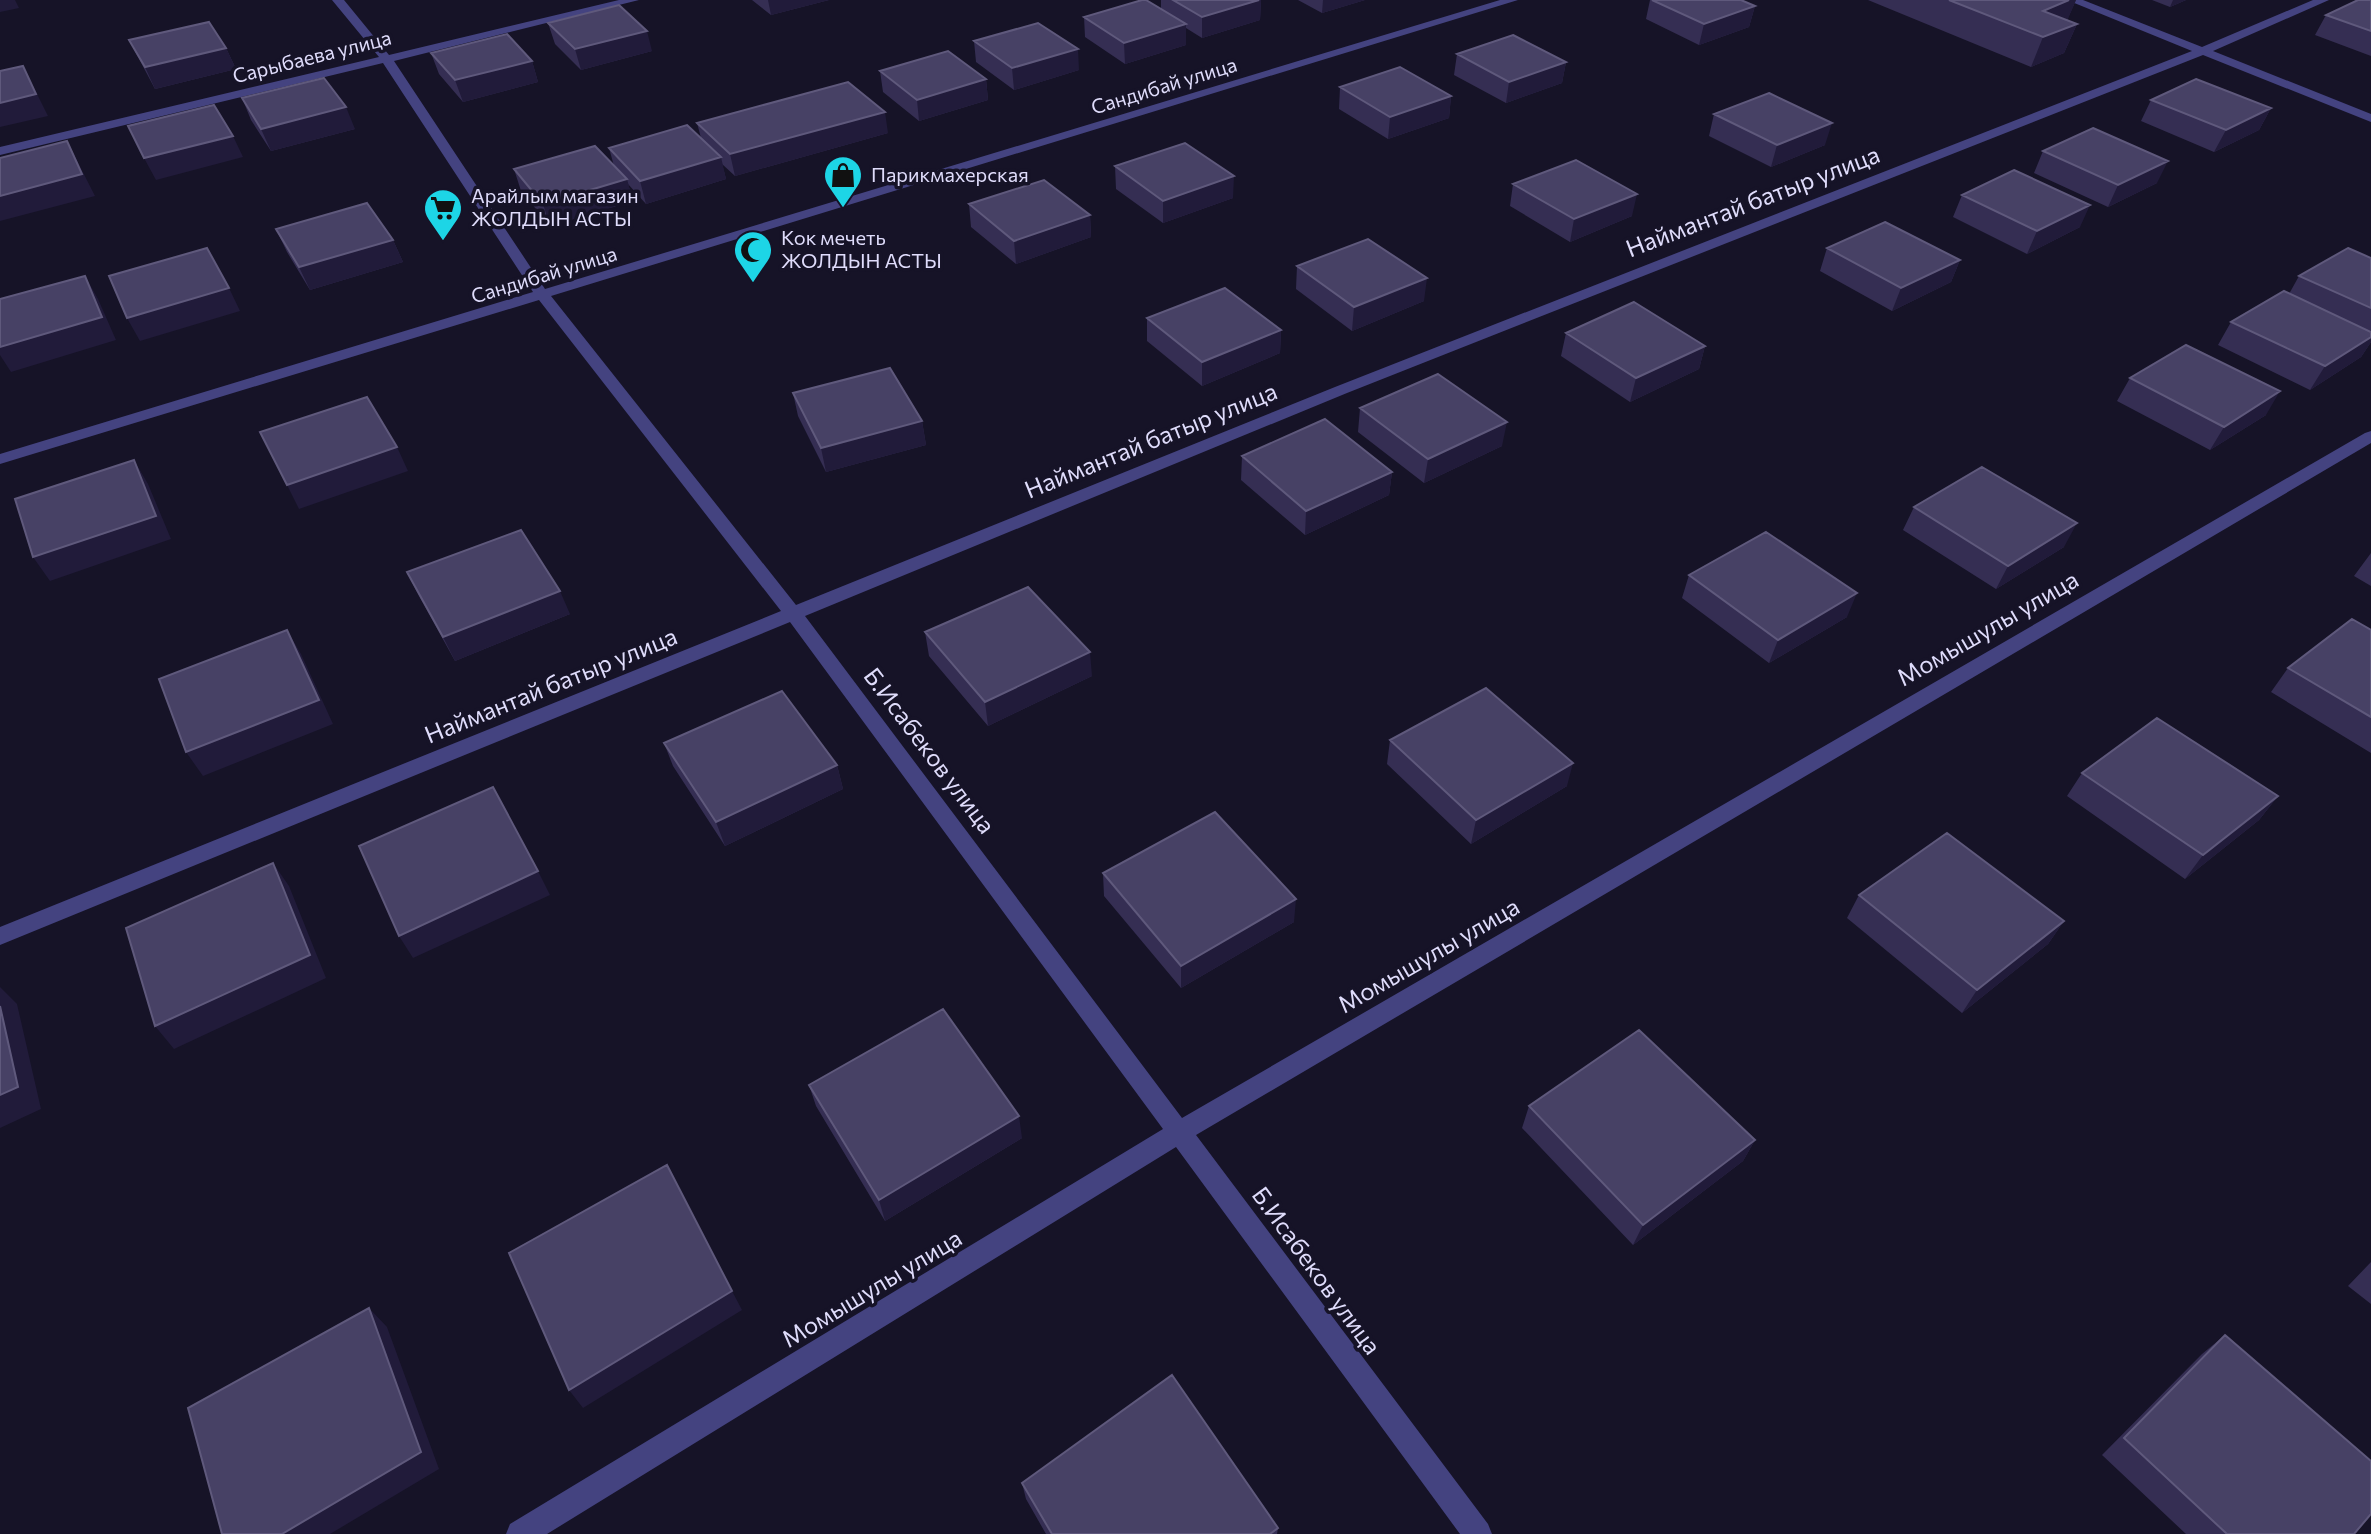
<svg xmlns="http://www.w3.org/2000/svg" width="2371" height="1534" viewBox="0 0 2371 1534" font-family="Commissioner,sans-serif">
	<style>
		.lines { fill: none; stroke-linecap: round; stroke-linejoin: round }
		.minor { fill: #444380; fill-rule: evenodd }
		.wall { fill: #352e53 }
		.shaded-wall { fill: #211b3a }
		.building { fill: #474165; stroke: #5f597c; stroke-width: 2 }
		.labels { text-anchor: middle; stroke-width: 7; stroke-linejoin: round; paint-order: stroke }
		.far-street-label { font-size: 20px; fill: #dfdcfb; stroke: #161327 }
		.far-poi-label { font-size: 20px; fill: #dfdcfb; stroke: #161327; text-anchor: start }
		.street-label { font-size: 24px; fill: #dfdcfb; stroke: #161327 }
	</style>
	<rect width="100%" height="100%" fill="#161327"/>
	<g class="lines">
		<path class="minor" d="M332 0H344L389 55 619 0H639L394 61 545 289 1500 0H1518L551 296 796 605 1335 387 2192 51 2067 0H2083L2202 47 2313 0H2329L2213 51 2371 114V122L2203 55 1347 393 805 616 1182 1118 2365 433 2371 431V443L1196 1135 1488 1524 1492 1534H1460L1176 1147 547 1534H506L510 1524 1163 1129 790 622 0 945V927L781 611 539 300 0 464V454L533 292 383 63 0 155V147L379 57Z"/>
	</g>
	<path class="wall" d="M752 0H829L771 15Z
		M1161 0H1261L1260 20 1202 38 1186 28V45L1125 64 1085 37 1084 17 1161 9Z
		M1298 0H1365L1322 13Z
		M1650 0H1741L1755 6 1749 27 1699 45 1646 19Z
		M1868 0H2076L2067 20 2077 24 2064 53 2031 67Z
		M2152 0H2186L2170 7Z
		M2371 0V56L2315 35 2326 15Z
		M548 23 652 51 581 70 555 44Z
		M129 40 226 48 236 69 155 89Z
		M974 41 1079 70 1014 90 976 62Z
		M431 53 532 61 538 82 463 102 439 74Z
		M1457 54 1566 62 1562 83 1506 103 1454 75Z
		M880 71 986 79 988 100 919 121 883 92Z
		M1340 87 1451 96 1449 118 1388 139 1339 109Z
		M242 98 355 129 271 151 251 120Z
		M2151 100 2271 108 2259 130 2214 152 2141 121Z
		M1714 114 1825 145 1771 167 1709 136Z
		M697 123 888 133 735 176 722 164 726 179 646 204 628 184 633 201 550 226 521 191 514 169 614 166 609 148 701 138Z
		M2043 151 2157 183 2108 207 2034 173Z
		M1115 166 1233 198 1163 223 1116 189Z
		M1513 184 1632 216 1570 242 1510 206Z
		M1962 195 2080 227 2027 254 1953 217Z
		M969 204 1090 215 1091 237 1016 264 971 227Z
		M276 229 393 240 403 262 310 290 287 252Z
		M1827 248 1960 260 1951 282 1892 311 1820 271Z
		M2371 258V342L2361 357 2310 390 2218 345 2231 322 2289 294 2299 276Z
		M1297 266 1424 301 1352 331 1296 289Z
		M1147 318 1281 330 1280 353 1202 386 1147 341Z
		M1566 333 1705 346 1699 369 1630 402 1561 356Z
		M2130 378 2266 415 2210 450 2117 401Z
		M793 393 922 421 926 445 826 472 798 416Z
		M1360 408 1502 446 1424 483 1358 432Z
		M1242 456 1392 472 1389 495 1305 535 1241 480Z
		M1914 507 2064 547 1996 589 1903 530Z
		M2371 553V586L2354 576Z
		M407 573 570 614 455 661 419 596Z
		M1689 575 1847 617 1769 663 1682 598Z
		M2371 630V753L2271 692 2288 668Z
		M925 632 1092 676 988 726 929 656Z
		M1390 740 1567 786 1471 844 1387 764Z
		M664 743 837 765 843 789 725 846 673 766Z
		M2082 773 2278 796 2259 820 2185 879 2067 796Z
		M1103 873 1294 922 1181 988 1104 896Z
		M1859 895 2064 921 2048 944 1962 1013 1847 918Z
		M809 1085 1022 1138 885 1221 816 1106Z
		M1529 1106 1755 1140 1743 1161 1633 1245 1522 1128Z
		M2371 1262V1304L2348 1286Z
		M2225 1335 2354 1534H2186L2102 1455 2202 1354Z
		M1022 1483 1278 1528 1277 1534H1046L1026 1499Z"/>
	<path class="shaded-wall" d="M0 0H15L19 8 0 12Z
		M768 0H829L771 15Z
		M1261 0 1260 20 1202 38V17Z
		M1323 0H1365L1322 13Z
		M2069 0H2076L2065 26 2043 11Z
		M2173 0H2186L2170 7Z
		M1755 6 1749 27 1699 45 1704 24Z
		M1186 24V45L1125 64 1124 43Z
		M2077 24 2064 53 2031 67 2043 37Z
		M647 31 652 51 581 70 575 49Z
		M226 48 236 69 155 89 145 67Z
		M1078 49 1079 70 1014 90 1012 68Z
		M532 61 538 82 463 102 455 80Z
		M1566 62 1562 83 1506 103 1509 82Z
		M23 66 48 116 0 127V103Z
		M986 79 988 100 919 121 917 100Z
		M1451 96 1449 118 1388 139 1390 117Z
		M346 107 355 129 271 151 261 129Z
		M2271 108 2259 130 2214 152 2226 130Z
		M885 112 888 133 735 176 730 154Z
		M1832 123 1825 145 1771 167 1777 145Z
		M233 136 243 157 156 180 144 158Z
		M67 141 95 196 0 221V196Z
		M721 157 726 179 646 204 640 181Z
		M2168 161 2157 183 2108 207 2118 185Z
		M1234 176 1233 198 1163 223V201Z
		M627 179 633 201 550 226 543 204Z
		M1637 194 1632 216 1570 242 1574 219Z
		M2090 205 2080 227 2027 254 2037 231Z
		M1090 215 1091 237 1016 264 1014 241Z
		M393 240 403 262 310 290 299 267Z
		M1960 260 1951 282 1892 311 1901 288Z
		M85 276 98 299 116 340 11 372 0 355V347Z
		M1427 278 1424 301 1352 331 1354 307Z
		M229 288 240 311 140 341 127 318Z
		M1281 330 1280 353 1202 386V362Z
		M2371 337V342L2361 357 2310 390 2325 366Z
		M1705 346 1699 369 1630 402 1636 378Z
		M2280 391 2266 415 2210 450 2224 427Z
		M922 421 926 445 826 472 821 448Z
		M1507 422 1502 446 1424 483 1428 459Z
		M397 447 408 471 299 509 287 485Z
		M134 460 148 484 171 539 50 581 33 557Z
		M1392 472 1389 495 1305 535 1306 511Z
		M2077 523 2064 547 1996 589 2008 566Z
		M560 591 570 614 455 661 443 637Z
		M1857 593 1847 617 1769 663 1778 640Z
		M287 630 301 654 333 724 203 776 186 752Z
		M1090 652 1092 676 988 726 985 702Z
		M1573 763 1567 786 1471 844 1476 820Z
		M837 765 843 789 725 846 716 822Z
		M2278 796 2259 820 2185 879 2203 855Z
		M273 863 289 886 326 978 174 1049 155 1026Z
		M538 871 550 895 413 958 399 936Z
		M1296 899 1294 922 1181 988V966Z
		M2064 921 2048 944 1962 1013 1977 990Z
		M0 987 17 1004 41 1109 0 1128Z
		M1019 1116 1022 1138 885 1221 879 1200Z
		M1755 1140 1743 1161 1633 1245 1643 1225Z
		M732 1291 742 1310 583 1408 569 1390Z
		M369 1308 387 1327 439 1469 330 1534H282Z"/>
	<path class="building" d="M1142 0H1146L1186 24 1124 43 1084 17Z
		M1173 0H1259L1202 17Z
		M1652 0H1741L1755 6 1704 24Z
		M1949 0H2069L2043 11 2077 24 2043 37Z
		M2358 0H2371V31L2326 15Z
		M619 5 647 31 575 49 548 23Z
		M209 22 226 48 145 67 129 40Z
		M1038 23 1078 49 1012 68 974 41Z
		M507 34 532 61 455 80 431 53Z
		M1513 35 1566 62 1509 82 1457 54Z
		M948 51 986 79 917 100 880 71Z
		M23 66 36 94 0 103V71Z
		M1400 67 1451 96 1390 117 1340 87Z
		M324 78 346 107 261 129 242 98Z
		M2196 79 2271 108 2226 130 2151 100Z
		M848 82 885 112 730 154 697 123Z
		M1769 93 1832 123 1777 145 1714 114Z
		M214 105 233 136 144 158 128 126Z
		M687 125 721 157 640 181 609 148Z
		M2093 128 2168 161 2118 185 2043 151Z
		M67 141 82 174 0 196V158Z
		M1185 143 1234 176 1163 201 1115 166Z
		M595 146 627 179 543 204 514 169Z
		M1576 160 1637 194 1574 219 1513 184Z
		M2014 170 2090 205 2037 231 1962 195Z
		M1044 180 1090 215 1014 241 969 204Z
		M367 203 393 240 299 267 276 229Z
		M1885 222 1960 260 1901 288 1827 248Z
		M1368 239 1427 278 1354 307 1297 266Z
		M207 248 229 288 127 318 109 276Z
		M2348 248 2371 258V308L2299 276Z
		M85 276 102 317 0 347V299Z
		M1225 288 1281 330 1202 362 1147 318Z
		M2284 291 2371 332V337L2325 366 2231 322Z
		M1634 302 1705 346 1636 378 1566 333Z
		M2186 345 2280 391 2224 427 2130 378Z
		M890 368 922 421 821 448 793 393Z
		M1438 374 1507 422 1428 459 1360 408Z
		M367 397 397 447 287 485 260 432Z
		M1325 419 1392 472 1306 511 1242 456Z
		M134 460 156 516 33 557 15 499Z
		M1982 467 2077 523 2008 566 1914 507Z
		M521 530 560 591 443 637 407 572Z
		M1766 532 1857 593 1778 640 1689 575Z
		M1028 587 1090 652 985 702 925 632Z
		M2352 619 2371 630V717L2288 668Z
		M287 630 319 700 186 752 159 679Z
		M1486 688 1573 763 1476 820 1390 740Z
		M782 691 837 765 716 822 664 743Z
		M2157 718 2278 796 2203 855 2082 773Z
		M493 787 538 871 399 936 359 846Z
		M1215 812 1296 899 1181 966 1103 873Z
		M1947 833 2064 921 1977 990 1859 895Z
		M273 863 310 955 155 1026 126 928Z
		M0 1006 18 1087 0 1095Z
		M943 1009 1019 1116 879 1200 809 1085Z
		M1639 1030 1755 1140 1643 1225 1529 1106Z
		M667 1165 732 1291 569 1390 509 1253Z
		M369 1308 421 1452 282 1534H222L188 1408Z
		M2225 1335 2371 1461V1514L2354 1534H2227L2124 1438Z
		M1172 1375 1278 1528 1270 1534H1052L1022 1483Z"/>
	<defs>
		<g id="shop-pin" transform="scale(2)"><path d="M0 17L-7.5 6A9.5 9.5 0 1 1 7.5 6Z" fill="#1dd5e6" stroke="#161327"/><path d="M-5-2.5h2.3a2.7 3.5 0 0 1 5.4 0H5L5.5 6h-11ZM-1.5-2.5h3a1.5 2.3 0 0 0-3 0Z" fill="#111"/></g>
		<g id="supermarket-pin" transform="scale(2)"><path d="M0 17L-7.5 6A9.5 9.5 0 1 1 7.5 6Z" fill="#1dd5e6" stroke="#161327"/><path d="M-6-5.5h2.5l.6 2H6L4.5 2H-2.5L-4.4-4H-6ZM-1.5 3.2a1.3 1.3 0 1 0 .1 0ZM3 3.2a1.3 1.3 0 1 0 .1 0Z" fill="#111"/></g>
		<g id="mosque-pin" transform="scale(2)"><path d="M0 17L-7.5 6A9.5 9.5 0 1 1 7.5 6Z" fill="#1dd5e6" stroke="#161327"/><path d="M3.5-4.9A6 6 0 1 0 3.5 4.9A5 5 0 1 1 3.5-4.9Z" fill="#111"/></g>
	</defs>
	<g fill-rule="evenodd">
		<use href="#shop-pin" x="843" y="175"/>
		<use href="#supermarket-pin" x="443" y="208"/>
		<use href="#mosque-pin" x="753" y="250"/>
	</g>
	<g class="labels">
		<g class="far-street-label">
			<text transform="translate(312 57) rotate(-14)" y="7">Сарыбаева улица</text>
			<text transform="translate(1164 86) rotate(-17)" y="7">Сандибай улица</text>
			<text transform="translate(544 275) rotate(-17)" y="7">Сандибай улица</text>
		</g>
		<g class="far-poi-label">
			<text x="871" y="182">Парикмахерская</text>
			<text x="471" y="203">Арайлым магазин<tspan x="471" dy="23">ЖОЛДЫН АСТЫ</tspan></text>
			<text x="781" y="245">Кок мечеть<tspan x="781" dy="23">ЖОЛДЫН АСТЫ</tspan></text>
		</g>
		<g class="street-label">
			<text transform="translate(1753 202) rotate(-21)" y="8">Наймантай батыр улица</text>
			<text transform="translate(1151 441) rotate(-22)" y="8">Наймантай батыр улица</text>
			<text transform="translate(1988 629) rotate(-30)" y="8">Момышулы улица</text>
			<text transform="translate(551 686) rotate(-22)" y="8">Наймантай батыр улица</text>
			<text transform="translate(929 751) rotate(53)" y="8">Б.Исабеков улица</text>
			<text transform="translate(1429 956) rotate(-30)" y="8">Момышулы улица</text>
			<text transform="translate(1316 1271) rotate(54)" y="8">Б.Исабеков улица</text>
			<text transform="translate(872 1289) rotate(-31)" y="8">Момышулы улица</text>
		</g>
	</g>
</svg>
